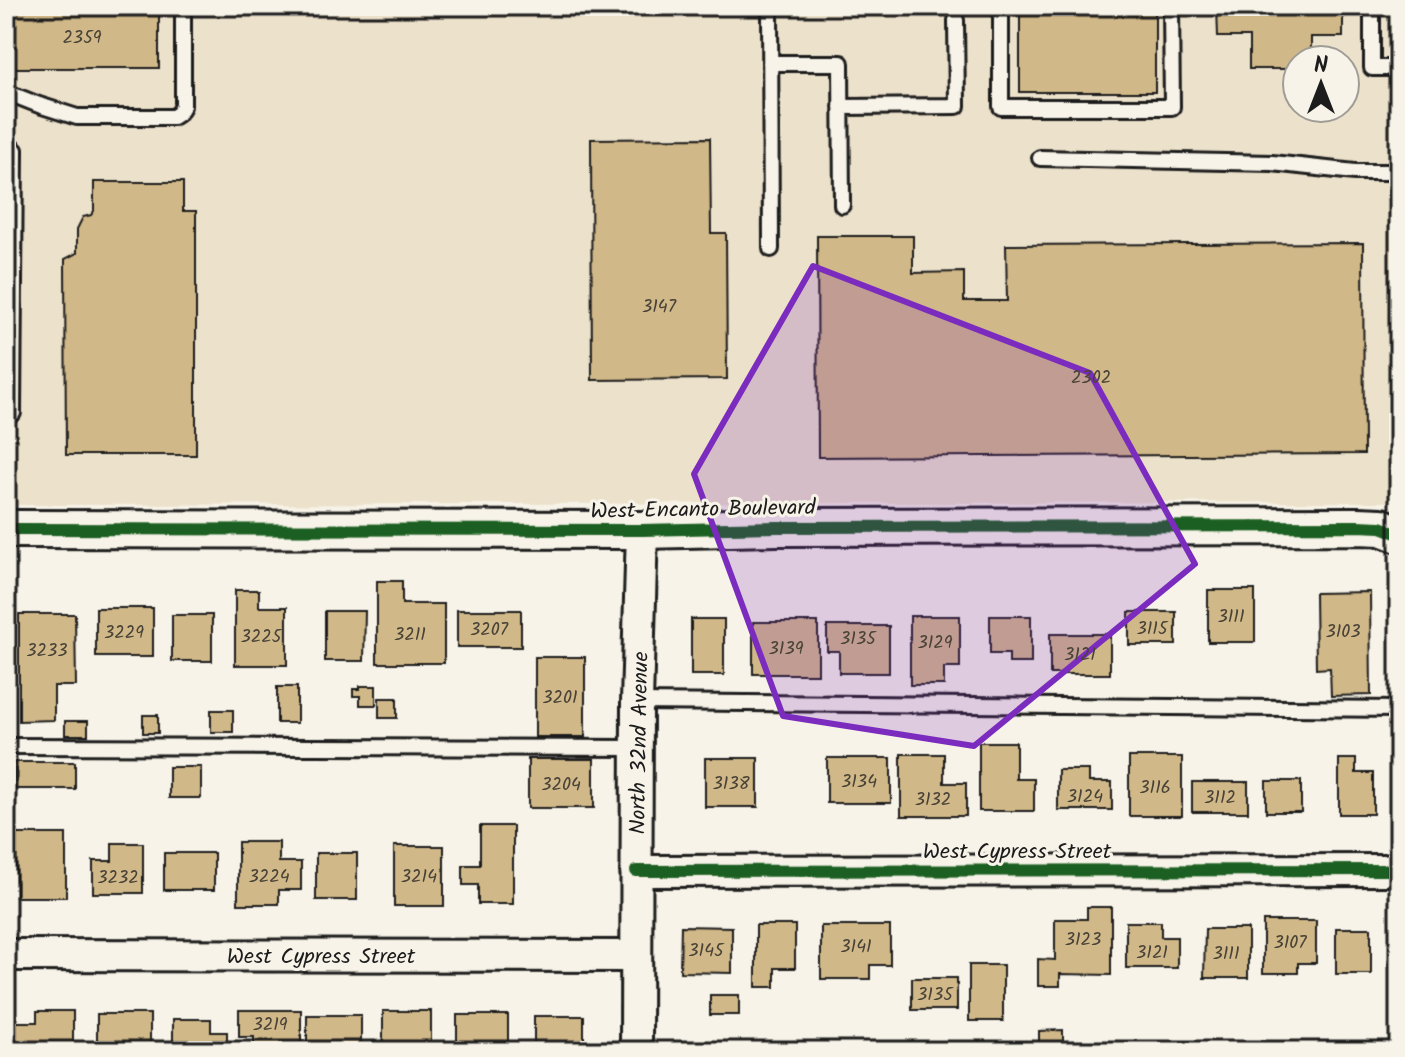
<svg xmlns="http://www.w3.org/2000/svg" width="1405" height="1057" viewBox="0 0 1405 1057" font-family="Kalam,sans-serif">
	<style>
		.built { fill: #ece1cb; fill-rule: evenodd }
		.building { fill: #d1b888; stroke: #1c1c1c; stroke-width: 2 }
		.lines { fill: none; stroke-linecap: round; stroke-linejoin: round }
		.service-casing { stroke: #1c1c1c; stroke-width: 20 }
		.minor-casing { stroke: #1c1c1c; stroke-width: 36 }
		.tertiary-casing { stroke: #1c1c1c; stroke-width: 42 }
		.service { stroke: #f7f3e8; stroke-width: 14 }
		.minor { stroke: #f7f3e8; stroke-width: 30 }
		.tertiary { stroke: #f7f3e8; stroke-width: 36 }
		.cycleway-casing { stroke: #f7f3e8; stroke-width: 17 }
		.cycleway { stroke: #1b5e20; stroke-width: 12 }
		.marked { fill: #7b2cbf; fill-opacity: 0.2; stroke: #7b2cbf; stroke-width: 6; stroke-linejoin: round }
		.labels { text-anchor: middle; stroke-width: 6; stroke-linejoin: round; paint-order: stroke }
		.number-label { font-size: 18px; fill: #494337 }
		.street-label { font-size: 22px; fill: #1c1c1c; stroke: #f7f3e8 }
	</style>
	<rect width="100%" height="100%" fill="#f7f3e8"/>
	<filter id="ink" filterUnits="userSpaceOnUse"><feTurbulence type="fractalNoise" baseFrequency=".0125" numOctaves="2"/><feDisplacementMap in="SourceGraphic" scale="16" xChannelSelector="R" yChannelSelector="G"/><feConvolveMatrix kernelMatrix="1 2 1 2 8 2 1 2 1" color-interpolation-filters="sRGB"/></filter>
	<g filter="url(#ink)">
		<path class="built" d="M6 6H1399V502L6 505ZM1297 60H1345V108H1297Z"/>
		<path class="building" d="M6 6H159V68H6Z
			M826 6H984V9H826Z
			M1020 6H1155V92H1020Z
			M1217 6H1343V37H1311V60H1297V69H1249V37H1218Z
			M710 138 711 233H726L727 379 592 380 591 139Z
			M94 182H183V211H196V455H66L65 259 77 253V229L83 217 91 215 94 211Z
			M817 236H913V273L964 272V301H1007L1006 245 1363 243 1364 454 818 457Z
			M377 581H402V604H444V663H377Z
			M235 590H259V607H287V665H235Z
			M1208 590H1255V642H1208Z
			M1370 592 1371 695 1331 696 1330 668 1316 669 1315 593Z
			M96 608H153V657H96Z
			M457 610H521V647H457Z
			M325 611H365L364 661H325Z
			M1129 612H1176V645H1129Z
			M19 614H75L76 686H54V720L19 721Z
			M172 615H212V661H172Z
			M910 616H960V668H944V685H910Z
			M990 616H1031V663H1009V654H990Z
			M691 619H724V675H691Z
			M753 622H818V674H753Z
			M827 626H889V673H839V651H827Z
			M1050 634H1110V674H1050Z
			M535 657H585V737H535Z
			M360 686H376V705H360V696H353V689H360Z
			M277 687H297V723H277Z
			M379 698H397V718H379Z
			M211 710H233V732H211Z
			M143 715H158V733H143Z
			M65 721H88V735H65Z
			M979 742H1016V779H1034V811H979Z
			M901 754H944V783H966V816H901Z
			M1129 757H1182V816H1129Z
			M705 758H758V807H705Z
			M827 758H891V803H827Z
			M528 759H594V808H528Z
			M1339 759H1356V773H1373V814H1339Z
			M15 762H75V789H15Z
			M169 767H201V798H169Z
			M1058 770H1089V782H1112V810H1058Z
			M1266 781H1301V812H1266Z
			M1192 782H1248V812H1192Z
			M480 826H513V904H478V885H463V865H480Z
			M16 834H66V897H16Z
			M238 842H279V862H301V890H279V904H238Z
			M112 843H143V893H93V861H112Z
			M394 846H444V906H394Z
			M164 853H214V890H164Z
			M316 853H357V900H316Z
			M1087 907H1111V975L1060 974V986H1038V959L1055 960V919H1087Z
			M1263 921H1316V963H1298V973H1263Z
			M1126 922H1161V937H1177V968H1126Z
			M756 925H795V968H775V987H756Z
			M681 926 732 927V973L680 972Z
			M821 926H890V965H870V979H821Z
			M1336 928H1371V974H1336Z
			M1205 929H1248V978H1204Z
			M969 965H1003V1021H969Z
			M912 978H957V1010H912Z
			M710 995H739V1015H710Z
			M239 1010H301V1051H254V1037H239Z
			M37 1011H73V1051H16V1022H37Z
			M383 1011H431V1051H383Z
			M97 1014H150V1051H97Z
			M307 1015H361V1051H307Z
			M457 1015H508V1051H479V1048H457Z
			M534 1016H584V1051H534Z
			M173 1019H211V1032H227V1047H173Z
			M1063 1030V1051H1039V1031Z"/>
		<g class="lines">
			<g class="service-casing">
				<path id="service" d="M770 6 771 249
					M1001 6V107H1172L1171 6
					M1372 6V68H1399
					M770 63H841L842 205
					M6 92 39 105 77 117H173L179 113 183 106V6
					M841 107 957 106 956 20
					M6 144 15 150 13 413H6
					M1040 158 1272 163 1355 172H1399
					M637 702 1399 709
					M6 746 637 748"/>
			</g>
			<g class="minor-casing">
				<path id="minor" d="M636 871 1399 870
					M6 955 636 956
					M636 1051 637 702 642 530"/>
			</g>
			<g class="tertiary-casing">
				<path id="tertiary" d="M6 529 642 530 777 527 1358 526 1381 527 1399 534"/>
			</g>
			<use href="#service" class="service"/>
			<use href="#minor" class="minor"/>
			<use href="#tertiary" class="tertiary"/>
			<g class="cycleway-casing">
				<path id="cycleway" d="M6 529 642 530 777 527 1358 526 1381 527 1399 534
					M636 871 1399 870"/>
			</g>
			<use href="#cycleway" class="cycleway"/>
		</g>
	</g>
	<path class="marked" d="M813 266 1090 373 1195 564 974 746 783 716 694 474Z"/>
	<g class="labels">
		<g class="number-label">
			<text x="82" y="43">2359</text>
			<text x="659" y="312">3147</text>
			<text x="1091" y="383">2302</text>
			<text x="1231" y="622">3111</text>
			<text x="1152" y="634">3115</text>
			<text x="489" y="635">3207</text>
			<text x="1343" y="637">3103</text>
			<text x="124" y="638">3229</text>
			<text x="410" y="640">3211</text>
			<text x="261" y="642">3225</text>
			<text x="858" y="644">3135</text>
			<text x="935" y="648">3129</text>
			<text x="786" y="654">3139</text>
			<text x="47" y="656">3233</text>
			<text x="1080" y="660">3121</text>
			<text x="560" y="703">3201</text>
			<text x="859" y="787">3134</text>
			<text x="731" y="789">3138</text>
			<text x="561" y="790">3204</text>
			<text x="1155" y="793">3116</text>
			<text x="1085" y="802">3124</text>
			<text x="1220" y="803">3112</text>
			<text x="933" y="805">3132</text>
			<text x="269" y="882">3224</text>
			<text x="419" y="882">3214</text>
			<text x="118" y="883">3232</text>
			<text x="1083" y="945">3123</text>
			<text x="1290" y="948">3107</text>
			<text x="856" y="952">3141</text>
			<text x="706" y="956">3145</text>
			<text x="1152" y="958">3121</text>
			<text x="1226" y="959">3111</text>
			<text x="935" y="1000">3135</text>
			<text x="270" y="1030">3219</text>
		</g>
		<g class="street-label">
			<text transform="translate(703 508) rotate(-1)" y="8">West Encanto Boulevard</text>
			<text transform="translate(638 743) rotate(-89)" y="8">North 32nd Avenue</text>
			<text x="1017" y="858">West Cypress Street</text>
			<text x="321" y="963">West Cypress Street</text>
		</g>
	</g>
	<rect width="1405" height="1057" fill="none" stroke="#f7f3e8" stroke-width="32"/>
	<rect x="16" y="16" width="1373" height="1025" fill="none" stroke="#1c1c1c" stroke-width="3" filter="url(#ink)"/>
	<g transform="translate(1321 84)"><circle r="38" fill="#f7f3e8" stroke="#9f9d96" stroke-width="2"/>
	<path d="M0-6L14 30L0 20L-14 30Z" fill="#1c1c1c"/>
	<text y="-12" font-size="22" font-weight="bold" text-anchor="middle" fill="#1c1c1c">N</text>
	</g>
</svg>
